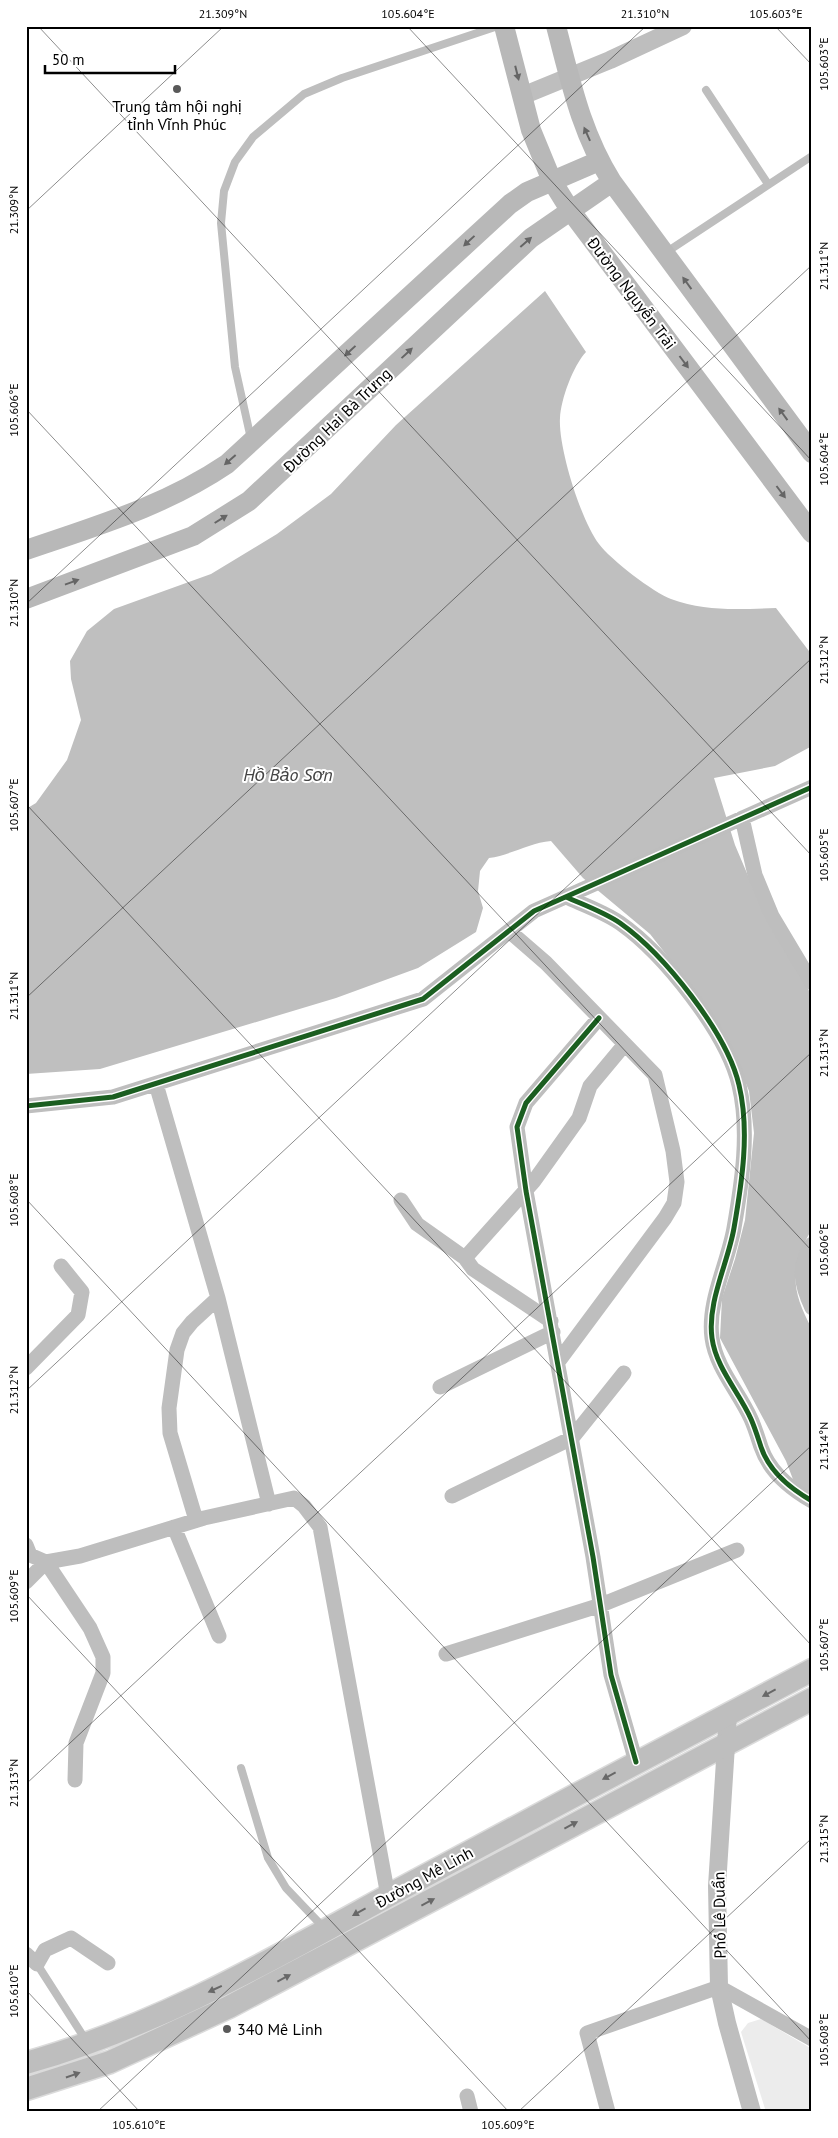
<svg xmlns="http://www.w3.org/2000/svg" width="838" height="2138" viewBox="0 0 838 2138" font-family="'PT Sans',sans-serif">
	<style>
		.green { fill: #ececec }
		.water { fill: #bfbfbf }
		.lines { fill: none; stroke-linecap: round; stroke-linejoin: round }
		.primary-casing { stroke: #dbdbdb; stroke-width: 25 }
		.service { stroke: #bebebe; stroke-width: 8 }
		.minor { stroke: #bebebe; stroke-width: 15 }
		.tertiary { stroke: #bebebe; stroke-width: 18 }
		.secondary { stroke: #b8b8b8; stroke-width: 20 }
		.primary { stroke: #bebebe; stroke-width: 22 }
		.cycleway-casing { stroke: #fff; stroke-width: 8 }
		.cycleway { stroke: #1b5e20; stroke-width: 5 }
		.oneway { fill: #656565 }
		.oneway2 { fill: #686868 }
		.ticks { fill: none; stroke: #000; stroke-width: 1; stroke-opacity: 0.45 }
		.poi-dot { fill: #595959; stroke: #fff; stroke-width: 2 }
		.labels { text-anchor: middle; stroke-width: 4; stroke-linejoin: round; paint-order: stroke }
		.poi-label { font-size: 16px; fill: #000; stroke: #fff }
		.street-label { font-size: 16px; fill: #000; stroke: #fff }
		.water-label { font-size: 18px; font-style: italic; fill: #444; stroke: #fff }
		.neatline { fill: none; stroke: #000; stroke-width: 2 }
		.ticks-label { font-size: 12px; text-anchor: middle; fill: #000 }
	</style>
	<rect width="100%" height="100%" fill="#fff"/>
	<path class="green" d="M761 2019 812 2049V2112H766L741 2032 748 2023Z"/>
	<path class="water" d="M545 291 586 352C573 366 561 399 560 418 558 447 581 521 599 544 610 559 654 593 671 599 706 612 739 609 776 608L812 655V746L775 766 714 778 735 845 763 911 812 996V1229C789 1268 791 1290 812 1329V1496L794 1482 786 1461 720 1338 722 1298 735 1259 745 1220 754 1133 749 1091 733 1052 705 1004 650 934 583 878 551 841C529 843 511 855 489 858L480 871 478 891 483 908 476 932 418 968 336 998 100 1069 26 1074V809L36 803 67 760 81 720 71 679 70 661 87 631 114 609 211 574 277 534 331 494 396 425Z"/>
	<g class="lines">
		<g class="primary-casing">
			<path id="primary" d="M26 2063C162 2025 283 1953 406 1886 541 1813 676 1742 812 1670
				M26 2089 110 2062 229 2007 812 1699"/>
		</g>
		<path class="service" d="M706 90 768 184
			M665 253 812 156
			M251 439 235 367 221 223 224 191 235 162 253 137 304 94 342 78 498 26
			M241 1768 268 1858 286 1888 325 1929
			M37 1964 87 2042"/>
		<path class="minor" d="M742 818 755 875 772 916 812 983
			M566 897C584 905 604 912 620 923 664 954 727 1033 739 1085 750 1131 742 1182 734 1228 728 1263 707 1302 712 1338 716 1368 739 1392 751 1419 755 1428 758 1438 761 1447 769 1471 791 1489 812 1501
			M509 931 546 963 655 1075 673 1151 677 1182 674 1203 665 1218 558 1362
			M599 1018 526 1103 517 1127 526 1191 593 1557 611 1675 636 1762
			M156 1084 218 1298 269 1504
			M26 1106 113 1097 423 999 534 911 812 787
			M401 1200 417 1224 465 1258 473 1269 551 1321
			M812 1244C797 1267 801 1284 812 1308
			M465 1258 534 1181 579 1118 590 1086 625 1044
			M26 1368 78 1315 82 1292 61 1266
			M440 1387 553 1332
			M452 1496 572 1438 624 1373
			M196 1520 170 1433 169 1408 177 1350 183 1333 192 1322 218 1298
			M174 1527 219 1636
			M26 1545 30 1555 46 1562 80 1556 204 1518 294 1498 304 1506 320 1527 388 1896
			M26 1582 46 1562 90 1628 103 1657V1673L76 1743 75 1780
			M446 1654 601 1605 737 1550
			M26 1954 37 1964 45 1950 71 1938 108 1963
			M467 2096 471 2112
			M608 2112 587 2033 719 1987 812 2039"/>
		<path class="tertiary" d="M522 96 610 60 683 26
			M728 1714 717 1886 719 1987 727 2023 752 2112"/>
		<path class="secondary" d="M504 26 531 130 552 181 570 210 812 533
			M556 26C571 83 581 132 612 182L812 453
			M26 550C96 526 165 506 227 464L510 204 527 192 599 161
			M26 599 193 536 249 501 531 238 612 182"/>
		<use href="#primary" class="primary"/>
		<g class="cycleway-casing">
			<path id="cycleway" d="M566 897C584 905 604 912 620 923 664 954 727 1033 739 1085 750 1131 742 1182 734 1228 728 1263 707 1302 712 1338 716 1368 739 1392 751 1419 755 1428 758 1438 761 1447 769 1471 791 1489 812 1501
				M599 1018 526 1103 517 1127 526 1191 593 1557 611 1675 636 1762
				M26 1106 113 1097 423 999 534 911 812 787"/>
		</g>
		<use href="#cycleway" class="cycleway"/>
	</g>
	<defs><path id="oneway-solid" d="M-6-.8H1V-3.2L6.5 0L1 3.2V.8H-6Z" transform="scale(1.25)"/></defs>
	<g class="oneway">
		<use href="#oneway-solid" transform="translate(517 73) rotate(76)"/>
		<use href="#oneway-solid" transform="translate(587 134) rotate(-114)"/>
		<use href="#oneway-solid" transform="translate(469 241) rotate(137)"/>
		<use href="#oneway-solid" transform="translate(526 242) rotate(-41)"/>
		<use href="#oneway-solid" transform="translate(687 283) rotate(-126)"/>
		<use href="#oneway-solid" transform="translate(350 351) rotate(137)"/>
		<use href="#oneway-solid" transform="translate(407 353) rotate(-43)"/>
		<use href="#oneway-solid" transform="translate(684 362) rotate(53)"/>
		<use href="#oneway-solid" transform="translate(783 414) rotate(-126)"/>
		<use href="#oneway-solid" transform="translate(230 460) rotate(139)"/>
		<use href="#oneway-solid" transform="translate(781 492) rotate(53)"/>
		<use href="#oneway-solid" transform="translate(221 519) rotate(-32)"/>
		<use href="#oneway-solid" transform="translate(72 582) rotate(-20)"/>
	</g>
	<g class="oneway2">
		<use href="#oneway-solid" transform="translate(769 1693) rotate(152)"/>
		<use href="#oneway-solid" transform="translate(609 1776) rotate(152)"/>
		<use href="#oneway-solid" transform="translate(571 1825) rotate(-28)"/>
		<use href="#oneway-solid" transform="translate(428 1902) rotate(-28)"/>
		<use href="#oneway-solid" transform="translate(359 1912) rotate(151)"/>
		<use href="#oneway-solid" transform="translate(284 1978) rotate(-28)"/>
		<use href="#oneway-solid" transform="translate(215 1989) rotate(155)"/>
		<use href="#oneway-solid" transform="translate(73 2075) rotate(-19)"/>
	</g>
	<path class="ticks" d="M38 26 812 856M407 26 812 461M775 26 812 65M26 211 224 26M26 409 812 1251M26 604 646 26M26 804 812 1646M26 998 812 265M26 1199 812 2042M26 1391 812 658M26 1594 509 2112M26 1784 812 1052M26 1990 140 2112M97 2112 812 1445M518 2112 812 1838"/>
	<g class="poi-dot">
		<circle cx="177" cy="89" r="5"/>
		<circle cx="227" cy="2029" r="5"/>
	</g>
	<g class="labels">
		<g class="poi-label">
			<text x="177" y="112">Trung tâm hội nghị<tspan x="177" dy="18">tỉnh Vĩnh Phúc</tspan></text>
			<text x="237" y="2035" text-anchor="start">340 Mê Linh</text>
		</g>
		<g class="street-label">
			<text transform="translate(632 293) rotate(53)" y="6">Đường Nguyễn Trãi</text>
			<text transform="translate(337 420) rotate(-44)" y="6">Đường Hai Bà Trưng</text>
			<text transform="translate(424 1877) rotate(-29)" y="6">Đường Mê Linh</text>
			<text transform="translate(719 1915) rotate(-91)" y="6">Phố Lê Duẩn</text>
		</g>
		<g class="water-label">
			<text x="288" y="781">Hồ Bảo Sơn</text>
		</g>
	</g>
	<rect width="838" height="2138" fill="none" stroke="#ffffff" stroke-width="55"/>
	<path d="M45 65v8h130v-8" fill="none" stroke="#000000" stroke-width="2.5"/>
	<text x="52" y="65" font-size="15" fill="#000000" stroke="#ffffff" stroke-width="4" paint-order="stroke">50 m</text>
	<rect x="28" y="28" width="782" height="2082" class="neatline"/>
	<g class="ticks-label">
		<text x="223" y="18">21.309°N</text>
		<text x="408" y="18">105.604°E</text>
		<text x="645" y="18">21.310°N</text>
		<text x="776" y="18">105.603°E</text>
		<text transform="translate(824 64) rotate(-90)" y="4">105.603°E</text>
		<text transform="translate(14 210) rotate(-90)" y="4">21.309°N</text>
		<text transform="translate(824 266) rotate(-90)" y="4">21.311°N</text>
		<text transform="translate(14 410) rotate(-90)" y="4">105.606°E</text>
		<text transform="translate(824 459) rotate(-90)" y="4">105.604°E</text>
		<text transform="translate(14 603) rotate(-90)" y="4">21.310°N</text>
		<text transform="translate(824 660) rotate(-90)" y="4">21.312°N</text>
		<text transform="translate(14 805) rotate(-90)" y="4">105.607°E</text>
		<text transform="translate(824 855) rotate(-90)" y="4">105.605°E</text>
		<text transform="translate(14 996) rotate(-90)" y="4">21.311°N</text>
		<text transform="translate(824 1053) rotate(-90)" y="4">21.313°N</text>
		<text transform="translate(14 1200) rotate(-90)" y="4">105.608°E</text>
		<text transform="translate(824 1250) rotate(-90)" y="4">105.606°E</text>
		<text transform="translate(14 1390) rotate(-90)" y="4">21.312°N</text>
		<text transform="translate(824 1446) rotate(-90)" y="4">21.314°N</text>
		<text transform="translate(14 1596) rotate(-90)" y="4">105.609°E</text>
		<text transform="translate(824 1645) rotate(-90)" y="4">105.607°E</text>
		<text transform="translate(14 1783) rotate(-90)" y="4">21.313°N</text>
		<text transform="translate(824 1839) rotate(-90)" y="4">21.315°N</text>
		<text transform="translate(14 1991) rotate(-90)" y="4">105.610°E</text>
		<text transform="translate(824 2040) rotate(-90)" y="4">105.608°E</text>
		<text x="139" y="2129">105.610°E</text>
		<text x="508" y="2129">105.609°E</text>
	</g>
</svg>
